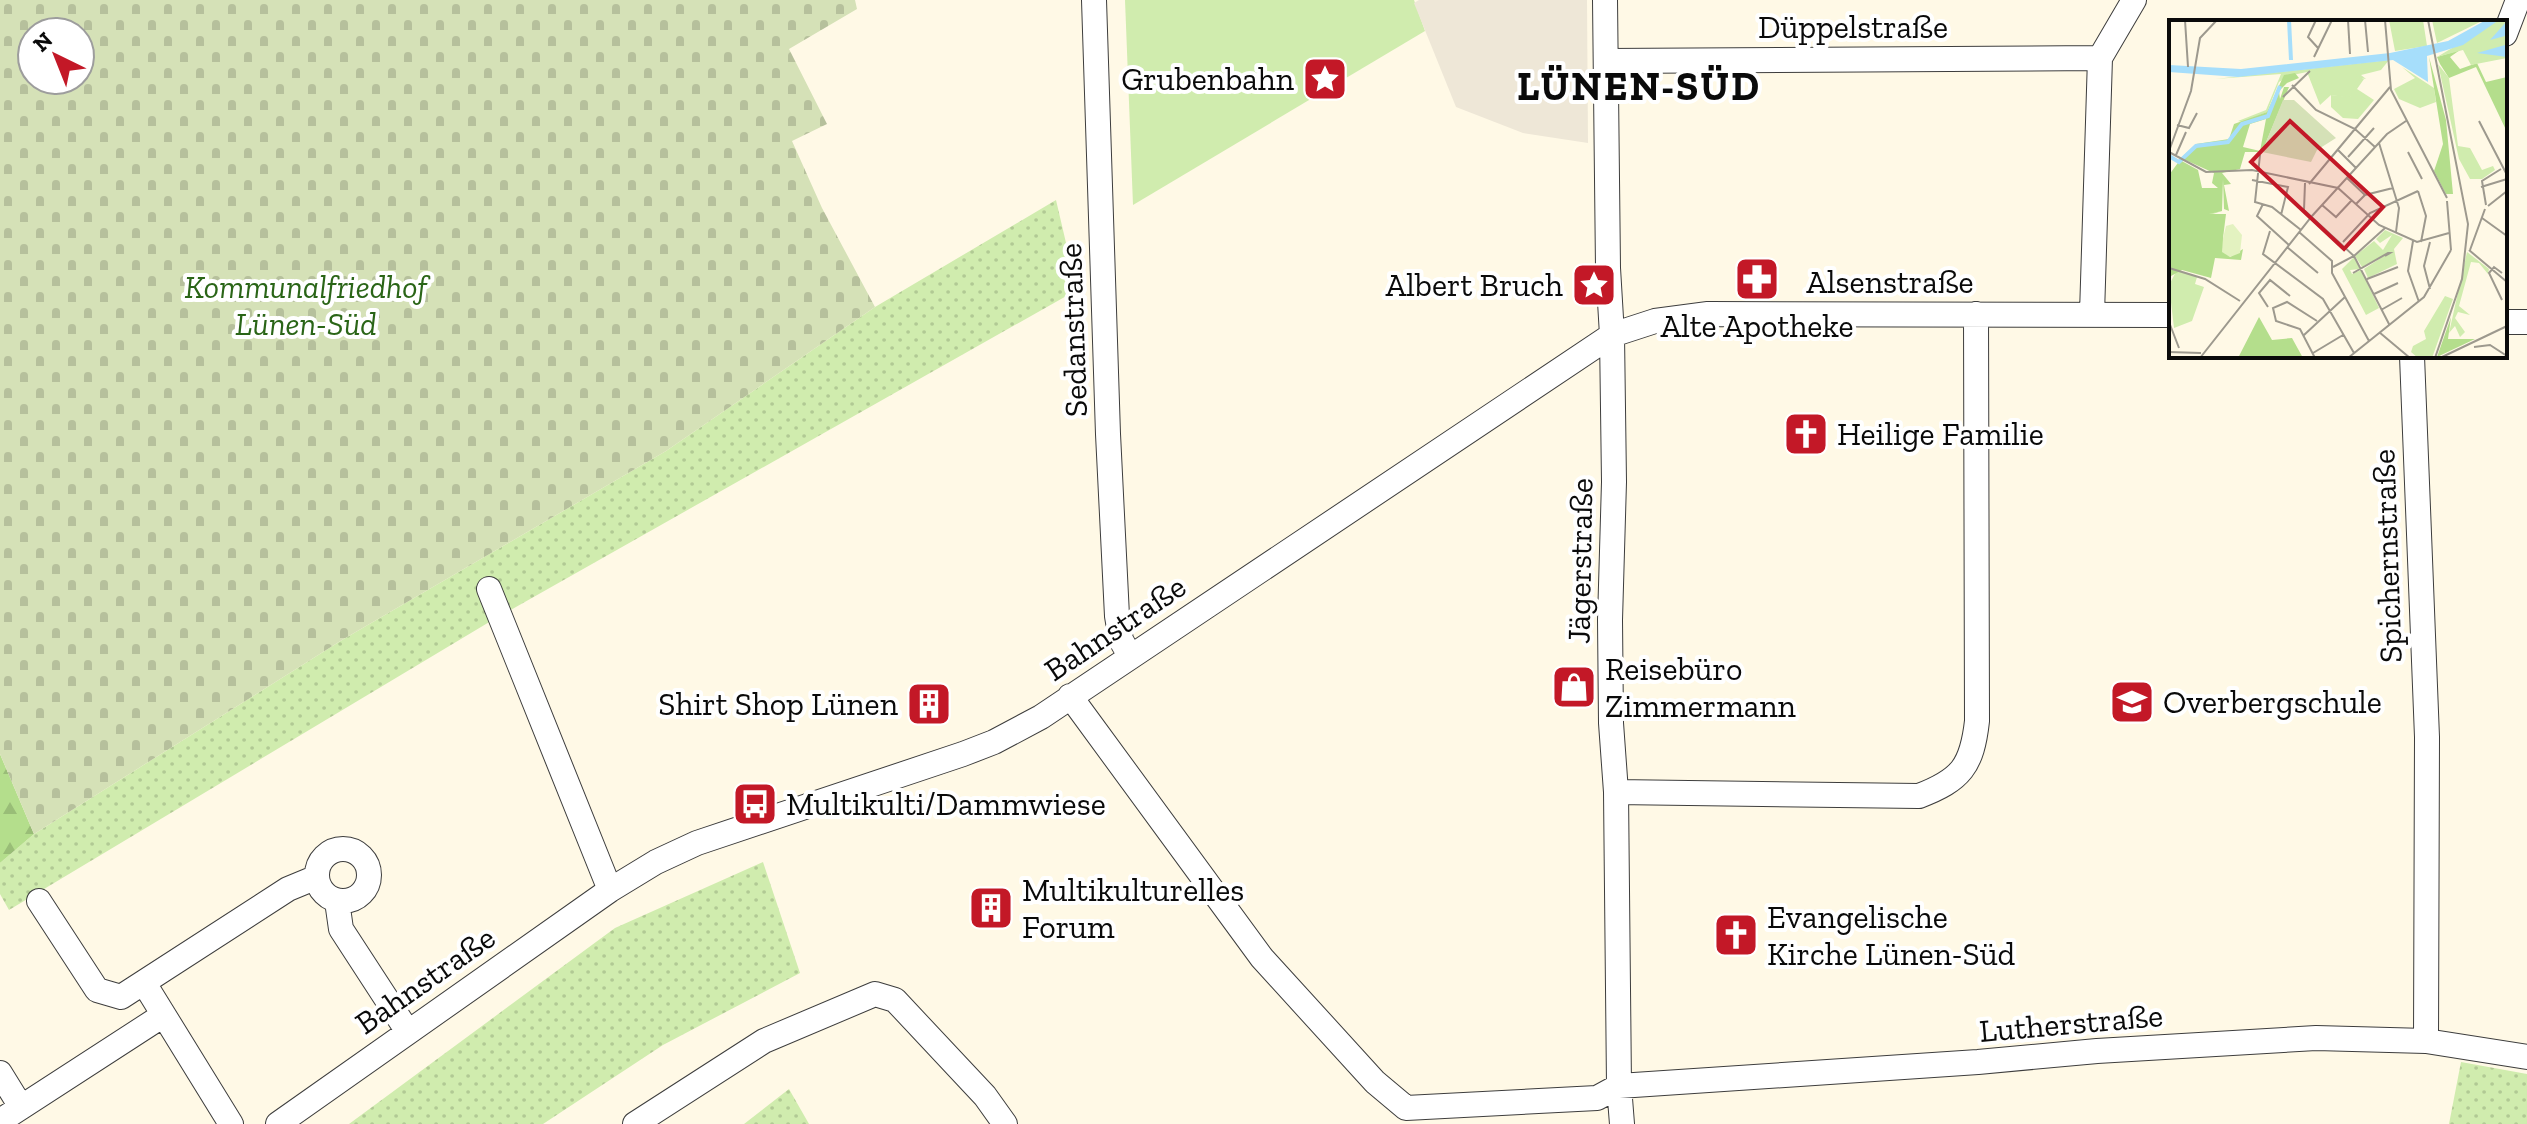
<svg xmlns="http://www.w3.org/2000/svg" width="2527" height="1124" viewBox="0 0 2527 1124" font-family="'Zilla Slab',serif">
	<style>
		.grass { fill: url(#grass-dots) }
		.forest { fill: url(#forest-firs) }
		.cemetery { fill: url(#cemetery-stones); fill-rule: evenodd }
		.park { fill: #d0ecae }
		.plaza { fill: #eee7d7 }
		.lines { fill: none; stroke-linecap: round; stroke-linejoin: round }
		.minor-casing { stroke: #3d3d3d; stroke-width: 26 }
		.minor { stroke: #fff; stroke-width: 24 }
		.labels { text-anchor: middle; stroke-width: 8; stroke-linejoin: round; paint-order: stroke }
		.street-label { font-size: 32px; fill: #0a0a0a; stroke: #fff }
		.poi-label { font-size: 32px; fill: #0a0a0a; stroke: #fff; text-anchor: start }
		.park-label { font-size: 32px; font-style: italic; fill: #2a6517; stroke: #fff }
		.district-label { font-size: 40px; font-weight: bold; letter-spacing: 2px; fill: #0a0a0a; stroke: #fff }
		.inset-river { fill: none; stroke: #a6defb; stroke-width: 4 }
		.inset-road { fill: none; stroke: #9d998e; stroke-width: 2 }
		.view { fill: #c31827; fill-opacity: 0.15; stroke: #c31827; stroke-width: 4 }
		.inset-edge { fill: none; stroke: #0a0a0a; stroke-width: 4 }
	</style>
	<defs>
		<pattern id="grass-dots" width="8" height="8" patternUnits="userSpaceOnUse" patternTransform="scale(2)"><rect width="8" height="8" fill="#d0ecae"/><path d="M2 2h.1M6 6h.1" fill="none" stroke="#b1c994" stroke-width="1.8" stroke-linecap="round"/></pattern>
		<pattern id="forest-firs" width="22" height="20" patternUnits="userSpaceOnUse" patternTransform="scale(2)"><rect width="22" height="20" fill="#b4de8c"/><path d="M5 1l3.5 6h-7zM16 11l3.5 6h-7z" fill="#99bd77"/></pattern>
		<pattern id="cemetery-stones" width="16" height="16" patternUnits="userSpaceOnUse" patternTransform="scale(2)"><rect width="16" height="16" fill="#d5e1b7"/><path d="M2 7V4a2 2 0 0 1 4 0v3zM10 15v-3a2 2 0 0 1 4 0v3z" fill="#b6c09c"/></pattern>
	</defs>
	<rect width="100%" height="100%" fill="#fff9e6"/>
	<path class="grass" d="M1056 200 1077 290 491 621 9 910 0 894V863L34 834 342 640 666 451 875 307Z
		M763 862 800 973 663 1045 543 1124H349L615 928Z
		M2461 1062 2527 1074V1124H2449Z
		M789 1089 809 1124H744Z"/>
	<path class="forest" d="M0 754 34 834 0 863Z"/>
	<path class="cemetery" d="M0 0H855L857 9 789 49 827 124 792 141 822 208 875 307 666 451 342 640 34 834 0 754ZM32 32H80V80H32Z"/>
	<path class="park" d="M1125 0H1414L1425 31 1133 205Z"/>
	<path class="plaza" d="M1419 0H1587L1588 143 1523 133 1456 107 1414 3Z"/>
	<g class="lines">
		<g class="minor-casing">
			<path id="minor" d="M1094 0 1108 434 1117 616 1121 640 1130 656
				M1605 0 1608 268 1612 335 1614 482 1610 620 1611 723 1616 792 1619 1086 1622 1124
				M2505 34 2518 0
				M1607 61 2100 58
				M2092 314 2100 58 2134 0
				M2505 322H2527
				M2412 356 2427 737 2426 1041
				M489 589 610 890
				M1070 696 1262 958 1375 1082 1406 1108 1597 1098 1619 1086 1978 1062 2097 1051 2316 1038 2426 1041 2527 1057
				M1616 792 1919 796C1961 780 1972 766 1977 721L1976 314
				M317 875a26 26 0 1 1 52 0a26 26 0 1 1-52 0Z
				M39 901 97 990 121 997 288 889 317 877
				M337 901 341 929 408 1032
				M144 983 231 1124
				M0 1073 21 1107
				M0 1121 162 1016
				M278 1124 610 890 656 862 697 843 963 754 994 742 1041 717 1612 335 1655 321 1708 314 2171 315
				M635 1124 764 1041 875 994 895 1000 985 1096 1005 1124"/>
		</g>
		<use href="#minor" class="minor"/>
	</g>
	<defs>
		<g id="sight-square" transform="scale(2.3)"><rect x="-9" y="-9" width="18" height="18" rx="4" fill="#c31827" stroke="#fff"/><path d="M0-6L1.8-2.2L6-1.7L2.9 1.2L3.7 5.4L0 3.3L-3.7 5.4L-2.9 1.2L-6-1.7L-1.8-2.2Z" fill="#fff"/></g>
		<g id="pharmacy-square" transform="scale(2.3)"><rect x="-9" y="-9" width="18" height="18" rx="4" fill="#c31827" stroke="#fff"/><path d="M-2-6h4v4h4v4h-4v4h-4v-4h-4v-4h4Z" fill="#fff"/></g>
		<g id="church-square" transform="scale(2.3)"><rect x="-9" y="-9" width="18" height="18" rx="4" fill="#c31827" stroke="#fff"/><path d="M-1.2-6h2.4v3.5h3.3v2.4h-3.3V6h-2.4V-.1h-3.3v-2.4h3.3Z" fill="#fff"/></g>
		<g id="shop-square" transform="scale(2.3)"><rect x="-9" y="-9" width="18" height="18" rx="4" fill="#c31827" stroke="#fff"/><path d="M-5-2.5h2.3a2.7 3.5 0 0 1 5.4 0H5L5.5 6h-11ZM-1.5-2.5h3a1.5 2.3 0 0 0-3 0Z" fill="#fff"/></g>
		<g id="school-square" transform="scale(2.3)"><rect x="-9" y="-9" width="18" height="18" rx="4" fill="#c31827" stroke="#fff"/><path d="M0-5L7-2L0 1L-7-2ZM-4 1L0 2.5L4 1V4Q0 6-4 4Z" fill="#fff"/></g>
		<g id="building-square" transform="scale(2.3)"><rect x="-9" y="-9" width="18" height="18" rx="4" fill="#c31827" stroke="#fff"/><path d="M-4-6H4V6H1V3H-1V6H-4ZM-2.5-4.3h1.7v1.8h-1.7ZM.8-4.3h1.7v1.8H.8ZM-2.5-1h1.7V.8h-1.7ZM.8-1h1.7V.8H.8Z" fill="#fff"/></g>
		<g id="bus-square" transform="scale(2.3)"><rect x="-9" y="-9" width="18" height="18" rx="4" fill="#c31827" stroke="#fff"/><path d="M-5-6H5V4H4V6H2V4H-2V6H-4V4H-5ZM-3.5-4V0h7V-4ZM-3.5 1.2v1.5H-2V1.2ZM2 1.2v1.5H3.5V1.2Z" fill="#fff"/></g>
	</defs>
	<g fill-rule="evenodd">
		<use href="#sight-square" x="1325" y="79"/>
		<use href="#pharmacy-square" x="1757" y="279"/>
		<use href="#sight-square" x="1594" y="285"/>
		<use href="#church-square" x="1806" y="434"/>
		<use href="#shop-square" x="1574" y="687"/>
		<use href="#school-square" x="2132" y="702"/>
		<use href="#building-square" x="929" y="704"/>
		<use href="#bus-square" x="755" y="804"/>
		<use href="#building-square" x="991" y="908"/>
		<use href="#church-square" x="1736" y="935"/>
	</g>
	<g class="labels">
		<g class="street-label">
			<text x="1853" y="38">Düppelstraße</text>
			<text x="1890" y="293">Alsenstraße</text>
			<text transform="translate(1073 330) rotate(-92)" y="11">Sedanstraße</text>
			<text transform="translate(2387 556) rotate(-92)" y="11">Spichernstraße</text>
			<text transform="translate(1580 561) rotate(-89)" y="11">Jägerstraße</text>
			<text transform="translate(1115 628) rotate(-34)" y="11">Bahnstraße</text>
			<text transform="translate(425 980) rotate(-35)" y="11">Bahnstraße</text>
			<text transform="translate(2071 1023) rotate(-5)" y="11">Lutherstraße</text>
		</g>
		<g class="poi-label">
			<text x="1294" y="90" text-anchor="end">Grubenbahn</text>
			<text x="1563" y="296" text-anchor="end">Albert Bruch</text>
			<text x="1757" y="337" text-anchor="middle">Alte Apotheke</text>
			<text x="1837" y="445">Heilige Familie</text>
			<text x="1605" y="680">Reisebüro<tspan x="1605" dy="37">Zimmermann</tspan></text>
			<text x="2163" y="713">Overbergschule</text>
			<text x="898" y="715" text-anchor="end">Shirt Shop Lünen</text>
			<text x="786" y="815">Multikulti/Dammwiese</text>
			<text x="1022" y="901">Multikulturelles<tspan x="1022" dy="37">Forum</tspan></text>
			<text x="1767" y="928">Evangelische<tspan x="1767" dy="37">Kirche Lünen-Süd</tspan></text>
		</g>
		<g class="park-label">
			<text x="306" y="298">Kommunalfriedhof<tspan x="306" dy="37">Lünen-Süd</tspan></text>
		</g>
		<g class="district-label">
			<text x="1639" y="100">LÜNEN-SÜD</text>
		</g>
	</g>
	<g transform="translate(2169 20)">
		<rect width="338" height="338" fill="#fff9e6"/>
		<path d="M220 40 212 50 192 55 197 59 191 58 181 78 162 75 151 85 138 52 119 56 110 62 98 92 73 102 69 101 97 90 112 54 46 59ZM269 44 280 58 289 126 301 128 313 150 324 146 326 150 313 159H301L290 139ZM233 47 265 68 267 82 251 88 230 79 225 69 246 58ZM53 191 41 195 39 209 36 213 22 216 21 242 36 237 34 245 0 238 14 240 13 192 22 204 38 208 40 193ZM216 210 234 218 225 229 228 244 199 258 195 249 221 232 193 247 186 236 205 221 214 230 223 215 211 223 207 219ZM298 232 320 249 319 254 310 243 302 242 290 286 301 295 289 292 286 298 296 312 291 317 286 306 280 313ZM185 237 191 249 181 250 183 254 192 250 210 288 197 295 173 249ZM8 250 28 257 26 264 35 267 23 301 5 308 0 265ZM276 276 284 279 263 338H249L242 332 244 326 257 319 255 311Z" fill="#d0ecae"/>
		<path d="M291 30 281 37 291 49 308 43 317 62 338 57V112L307 47 280 58 271 44 268 37ZM260 37 277 100 284 174H277L265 151 274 124ZM126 53 130 58 118 63 110 71 111 79 115 67H120L93 132H76L71 149 53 153 62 164 55 165 60 191 55 189 54 159 53 191 40 194H57L54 218 61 237 74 229 72 240 46 238 42 258 13 250 2 256 0 265V155L11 140 29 150 33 168H49L43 163 45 153 12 138 27 124 60 119 65 104 98 92 115 55ZM97 99 91 131 74 127 81 104ZM90 297 103 320 123 318 134 338H69ZM282 297 279 319H306L268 337Z" fill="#b4de8c" fill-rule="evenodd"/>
		<path d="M114 80H125L167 118 148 130 142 142 93 132Z" fill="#d5e1b7"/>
		<path d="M220 0H254L258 26 226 31ZM263 0H315L268 23ZM330 0H338V38L302 45 294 30 268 37ZM188 56 195 59 188 69 205 80 189 99 174 98 162 87V75L181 77Z" fill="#d0ecae"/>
		<path d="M64 204 73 215 71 233 61 237 53 232 54 218 57 206Z" fill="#e3f2c0"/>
		<path d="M317 0H330L294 25 258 36 259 62 224 40 69 57 0 52V45L72 49 221 33 279 21ZM338 1V37L308 33 336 25V16L321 20Z" fill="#a6defb"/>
		<path class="inset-river" d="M120 0 122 40M0 136 10 142 27 126 59 122 73 104 99 96 111 66"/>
		<path class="inset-road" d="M16 0 19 47M147 0 139 17 149 28M179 0 181 34M196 0 199 32M216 0 222 70 278 178M259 0 299 204 293 259 266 338M145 37 163 0M123 65 147 90 186 109 206 127M114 77 141 51M310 101 338 155M8 105 20 108 28 93M210 123 230 188 227 212M169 130 187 148M0 131 22 71 31 18 48 0M0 132 37 152 83 150 169 168 210 205 248 222 280 213M239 132 253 159M7 135 17 112M91 135 86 182 103 187 132 210M179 137 205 108M178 158 196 175M83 160 119 167 112 195M136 163 135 190 185 236 220 304M140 164 221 67M312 167 338 159M249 171 257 196 252 222M278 181 282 230M94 184 88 196 120 225M187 184 196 175 224 168M153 185 167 197 183 180M317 185 313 161 332 149M319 186 338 171M313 198 338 216M101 211 94 234 154 279 185 333M130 212 163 241V253L200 321M244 221 239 251 250 282M174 222 201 193 249 171M261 222 255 246 261 269M118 227 149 253M300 230 338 262M301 230 316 189M164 247 185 236 216 208M0 248 36 259 71 281M184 253 219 233H221L216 236M198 259 229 247M205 274 229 263M333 280 320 253 325 247 333 253M99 287 90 273 101 260 121 276M212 290 233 278M0 302 10 328M210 312 241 338M135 315 176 277M305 327 321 325 338 336M0 332 32 333M144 333 174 315M31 338 143 196 218 114 237 101M146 338 131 309 107 301 104 288 118 282 148 301M179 338 255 277 282 230M271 338 338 306"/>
		<path class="view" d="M121 101 214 187 175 229 82 142Z"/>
		<rect width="338" height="338" class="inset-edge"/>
	</g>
	<g transform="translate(56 56) rotate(317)"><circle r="38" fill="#ffffff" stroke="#9d9d9d" stroke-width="2"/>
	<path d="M0-6L14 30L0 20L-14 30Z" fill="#c31827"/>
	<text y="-12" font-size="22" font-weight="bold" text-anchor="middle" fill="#0a0a0a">N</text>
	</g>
</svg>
